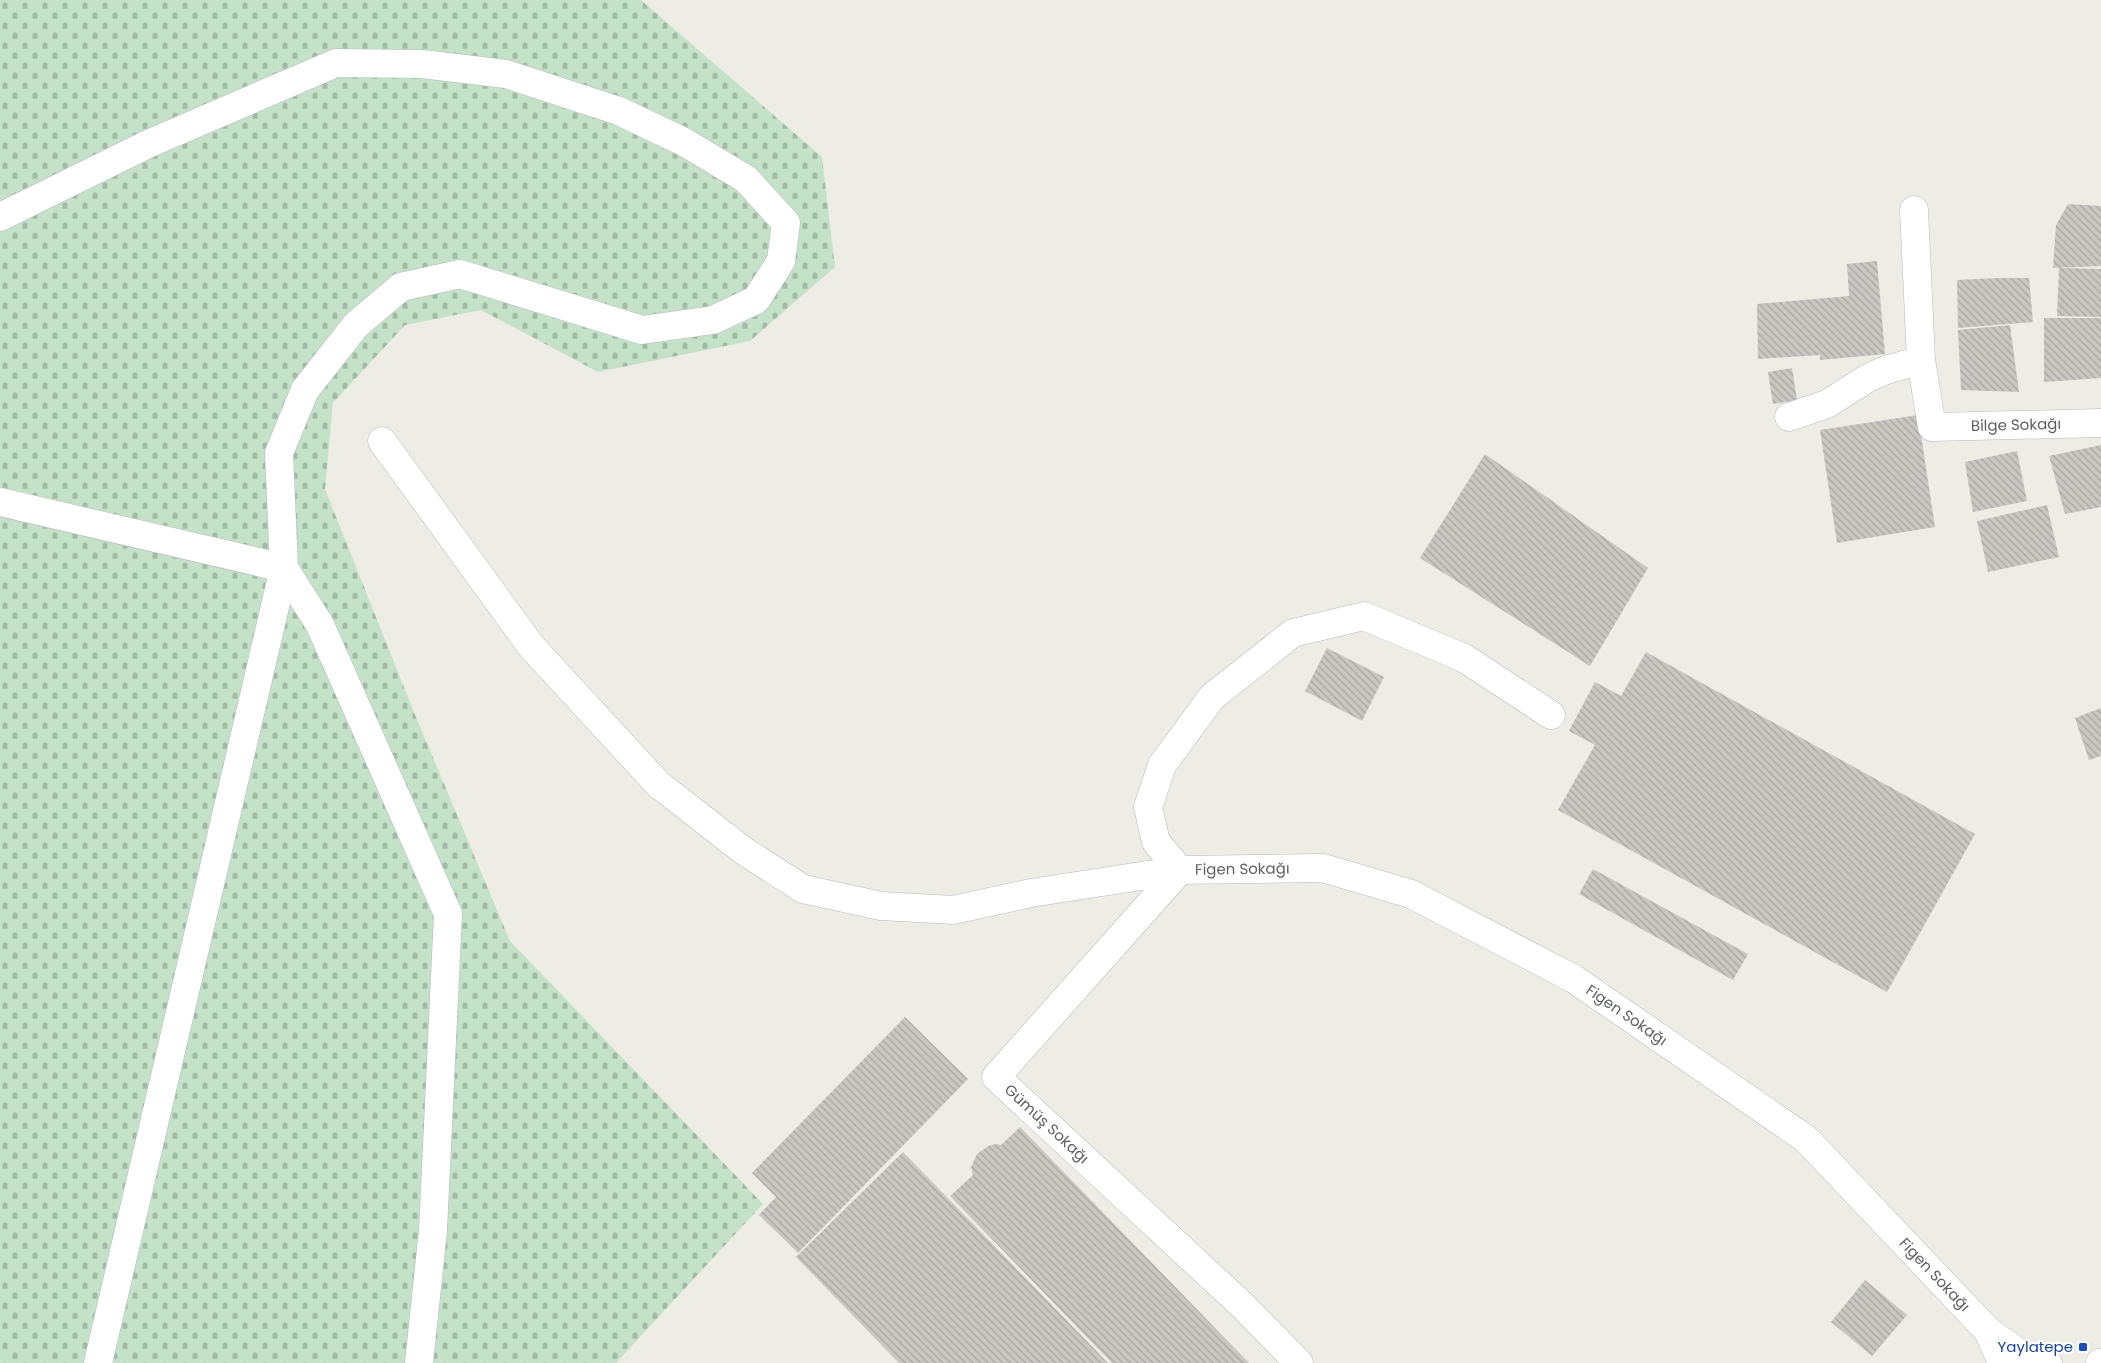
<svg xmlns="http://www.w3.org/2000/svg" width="2101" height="1363" viewBox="0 0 2101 1363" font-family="Poppins,sans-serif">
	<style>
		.cemetery { fill: url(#cemetery-stones) }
		.building { fill: url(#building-back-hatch) }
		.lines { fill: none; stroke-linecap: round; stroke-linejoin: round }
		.minor-casing { stroke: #b7b9be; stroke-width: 29 }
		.minor { stroke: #fff; stroke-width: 28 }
		.transit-dot { fill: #1a4fb4; stroke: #fff; stroke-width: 2 }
		.labels { text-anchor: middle; stroke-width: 4; stroke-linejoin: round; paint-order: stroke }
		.street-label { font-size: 15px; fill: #5d5f64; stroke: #fff }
		.transit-label { font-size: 15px; fill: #164399; stroke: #fff; text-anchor: end }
	</style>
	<defs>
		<pattern id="cemetery-stones" width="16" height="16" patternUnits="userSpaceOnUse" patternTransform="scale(1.25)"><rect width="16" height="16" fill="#c4e2c8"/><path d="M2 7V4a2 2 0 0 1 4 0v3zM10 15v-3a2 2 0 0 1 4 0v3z" fill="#a2baa6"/></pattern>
		<pattern id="building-back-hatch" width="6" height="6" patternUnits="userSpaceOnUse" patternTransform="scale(1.25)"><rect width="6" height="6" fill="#c9c7c2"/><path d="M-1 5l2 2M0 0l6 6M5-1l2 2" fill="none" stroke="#a6a5a1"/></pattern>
	</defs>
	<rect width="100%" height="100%" fill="#eeede5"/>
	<path class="cemetery" d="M0 0H641L822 157 835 267 750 341 598 372 481 310 405 325 333 403 325 489 411 705 510 941 763 1204 616 1363H0Z"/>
	<path class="building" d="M2068 204 2101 206V266L2053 268 2056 225Z
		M1877 261 1885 354 1820 360V355L1758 359 1757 304 1849 296 1847 264Z
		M2059 268 2101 269V317L2057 316Z
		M1998 278H2029L2033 322 1958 328 1957 280Z
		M2044 318H2101V378L2044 382Z
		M2010 325 2019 392 1961 390 1958 330Z
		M1792 368 1797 400 1773 404 1768 372Z
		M1918 415 1935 527 1837 543 1820 430Z
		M2101 445V507L2065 514 2049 456Z
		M2017 451 2027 501 1973 512 1965 462Z
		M1485 454 1648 568 1590 666 1420 558Z
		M2047 505 2059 557 1988 572 1977 521Z
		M1327 648 1384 677 1362 721 1305 691Z
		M1646 652 1975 834 1887 992 1558 810 1595 745 1569 731 1595 682 1621 696Z
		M2101 708V756L2089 760 2075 718Z
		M1593 869 1748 954 1733 980 1579 894Z
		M905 1017 968 1079 798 1253 759 1215 776 1197 752 1173Z
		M1020 1127 1249 1363H1112L950 1196 973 1175 971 1167 977 1154 988 1146 996 1144 1001 1145Z
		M903 1152 1108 1363H899L796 1257Z
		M1865 1280 1907 1315 1872 1356 1831 1322Z"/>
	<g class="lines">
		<g class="minor-casing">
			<g id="minor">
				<path id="s1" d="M1914 210 1921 360 1932 427 2101 423"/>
				<path d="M0 217 148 144 336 63 422 64 506 74 619 111 684 142 746 179 786 223 781 261 756 300 713 320 642 330 460 274 401 287 356 325 305 390 279 453 284 568 320 625 448 914 433 1230 419 1363"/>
				<path d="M1789 417 1827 404 1868 378 1886 370 1921 360"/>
				<path id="s2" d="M382 441 531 646 658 784 744 851 803 889 881 906 953 910 1031 893 1180 870 1323 868 1411 894 1574 979 1806 1139 1988 1331"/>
				<path d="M0 502 284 568 98 1363"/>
				<path id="s3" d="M1180 870 996 1077 1242 1305 1299 1363"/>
				<path d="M1180 870 1156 842 1148 807 1162 765 1212 697 1293 633 1364 616 1464 658 1551 715"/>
				<path d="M2002 1363 1988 1331 2025 1357 2048 1363"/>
				<path d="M2100 1363H2101"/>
			</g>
		</g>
		<use href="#minor" class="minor"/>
	</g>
	<rect class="transit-dot" x="2078" y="1342" width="10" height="10" rx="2.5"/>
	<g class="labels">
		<g class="street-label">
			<text dy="5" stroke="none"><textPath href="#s1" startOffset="302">Bilge Sokağı</textPath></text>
			<text dy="5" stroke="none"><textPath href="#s2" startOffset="1065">Figen Sokağı</textPath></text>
			<text dy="5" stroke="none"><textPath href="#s2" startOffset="1485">Figen Sokağı</textPath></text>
			<text dy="5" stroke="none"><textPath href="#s3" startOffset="346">Gümüş Sokağı</textPath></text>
			<text dy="5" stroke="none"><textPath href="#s2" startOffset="1890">Figen Sokağı</textPath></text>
		</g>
		<g class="transit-label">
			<text x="2073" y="1352">Yaylatepe</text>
		</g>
	</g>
</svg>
